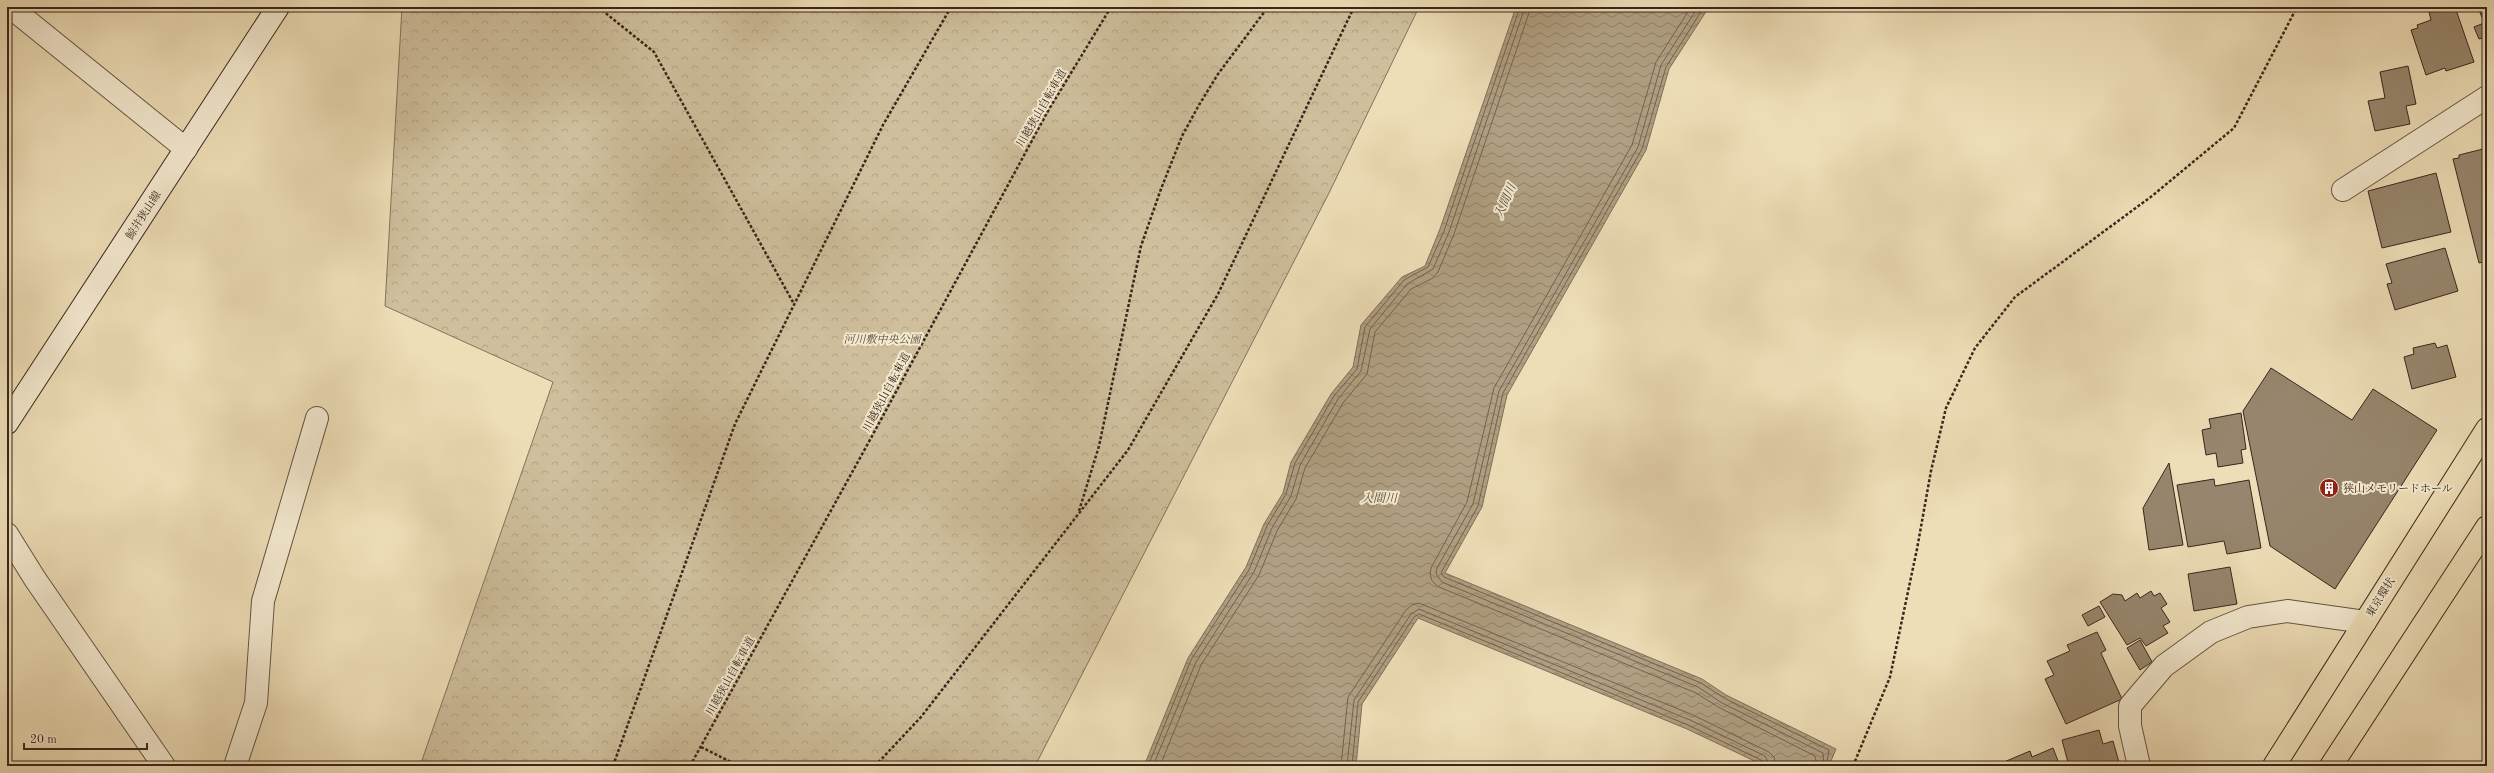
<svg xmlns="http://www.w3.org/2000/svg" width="2494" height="773" viewBox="0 0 2494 773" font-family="'Old Standard TT','Noto Serif JP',serif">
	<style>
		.park { fill: url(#park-crowns); stroke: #84725c }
		.water { fill: url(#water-waves); stroke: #806f59 }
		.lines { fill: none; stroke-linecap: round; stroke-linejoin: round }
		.shore { stroke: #74624f; stroke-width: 1 }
		.building { fill: #97866d; stroke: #39261c }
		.street-casing { stroke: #665443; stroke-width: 24 }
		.secondary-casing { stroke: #39261c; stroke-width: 24 }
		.highway-casing { stroke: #39261c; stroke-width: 24 }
		.path { stroke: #39261c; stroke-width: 2.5; stroke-dasharray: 3 2; stroke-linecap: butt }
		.street { stroke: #f4ead0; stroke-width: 22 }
		.secondary { stroke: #f4ead0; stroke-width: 22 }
		.highway { stroke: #eedeb7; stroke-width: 22 }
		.labels { text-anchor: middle; stroke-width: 4; stroke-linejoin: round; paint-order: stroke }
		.street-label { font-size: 11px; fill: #39261c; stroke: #f4ead0 }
		.park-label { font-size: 11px; font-style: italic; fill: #5e4c3c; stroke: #f4ead0 }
		.poi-label { font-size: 11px; fill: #39261c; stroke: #f4ead0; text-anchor: start }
		.water-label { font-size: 12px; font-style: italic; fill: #5d4a3b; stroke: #f4ead0 }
	</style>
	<defs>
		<pattern id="park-crowns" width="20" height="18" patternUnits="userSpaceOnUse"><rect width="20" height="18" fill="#cfbf9d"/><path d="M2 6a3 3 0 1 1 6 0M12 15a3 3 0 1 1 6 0" fill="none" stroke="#b2a487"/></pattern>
		<pattern id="water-waves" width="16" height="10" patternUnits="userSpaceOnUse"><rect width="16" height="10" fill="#b09f82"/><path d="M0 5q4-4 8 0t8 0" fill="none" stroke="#90816a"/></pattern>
	</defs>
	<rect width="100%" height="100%" fill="#eedeb7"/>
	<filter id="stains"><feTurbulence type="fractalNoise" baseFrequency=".005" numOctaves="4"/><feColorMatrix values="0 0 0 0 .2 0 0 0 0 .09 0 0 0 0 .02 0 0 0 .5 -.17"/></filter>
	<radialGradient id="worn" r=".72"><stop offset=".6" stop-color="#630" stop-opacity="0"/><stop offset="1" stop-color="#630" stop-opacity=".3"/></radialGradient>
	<path class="park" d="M402 7H1419L1329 193 1035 766H420L553 382 385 306Z"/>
	<path class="water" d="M1516 7H1709L1669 69 1646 150 1507 395 1482 507 1445 573 1702 679 1726 695 1836 749 1831 761 1844 766H1765L1687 729 1418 618 1362 704 1356 766H1144L1188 658 1246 567 1264 524 1283 493 1291 462 1331 394 1353 367 1361 325 1402 277 1425 266 1440 229Z"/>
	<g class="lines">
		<path class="shore" d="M1691 7 1656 62 1632 145 1494 388 1467 502 1432 566C1428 575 1431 582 1439 587L1696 693 1720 708 1815 756 1817 766
			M1698 7 1661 65 1638 147 1499 391 1473 504 1437 568 1436 574 1442 582 1698 687 1722 703 1823 753 1824 766
			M1704 7 1666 67 1642 149 1503 393 1478 506 1441 573 1444 577 1701 683 1724 698 1829 750 1827 761 1833 766
			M1148 766 1191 660 1249 570 1267 526 1286 494 1295 463 1334 396 1357 369 1365 327 1404 280 1428 267 1444 231 1520 7
			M1153 766 1196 662 1254 572 1272 528 1291 496 1300 465 1338 399 1361 371 1370 329 1407 284 1433 269 1449 232 1525 7
			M1160 766 1201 665 1259 575 1277 531 1296 499 1305 468 1343 403 1367 374 1375 332 1411 289 1433 278 1438 272 1454 234 1531 7
			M1341 766 1348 697 1406 610 1412 605 1419 603 1693 715 1769 752 1774 757 1776 766
			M1347 766 1354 700 1411 614 1419 609 1690 720 1765 756 1770 766
			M1352 766 1358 702 1414 617 1419 614 1688 725 1763 761 1765 766"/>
	</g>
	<path class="building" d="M2443 7H2455L2474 62 2446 71 2445 68 2426 75 2411 30 2418 28 2417 25 2431 20 2429 12Z
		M2478 7H2487V51L2482 38 2479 39 2474 27 2484 23Z
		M2408 66 2416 104 2406 106 2410 124 2375 131 2368 101 2385 98 2380 72Z
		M2487 148V261L2479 263 2453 159 2459 158V155Z
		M2436 173 2451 232 2382 248 2368 191Z
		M2445 248 2458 291 2395 310 2387 284 2392 283 2386 264Z
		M2435 343 2437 348 2447 345 2456 377 2412 389 2404 357 2414 354 2413 348Z
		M2271 368 2352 420 2373 389 2437 430 2335 589 2270 546 2243 411Z
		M2241 413 2246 449 2241 450 2243 463 2218 467 2216 453 2206 455 2202 430 2211 428 2209 419Z
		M2169 463 2183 545 2149 550 2143 508Z
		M2214 479 2215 486 2249 480 2261 548 2227 554 2224 541 2188 547 2177 485Z
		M2230 567 2237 604 2194 611 2188 574Z
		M2151 591 2154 596 2160 593 2167 604 2161 608 2170 622 2163 626 2168 633 2146 646 2140 638 2127 645 2100 602 2113 594 2122 595 2125 601 2137 593 2140 598Z
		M2099 606 2105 617 2088 626 2082 615Z
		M2097 632 2106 650 2101 653 2122 699 2066 724 2045 679 2054 675 2047 661 2070 651 2067 645Z
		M2140 640 2152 662 2140 670 2127 648Z
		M2099 730 2103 744 2113 741 2120 766H2069L2062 740Z
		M2053 748 2060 766H2005L2004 762 2030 751 2032 757Z"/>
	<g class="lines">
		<g class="street-casing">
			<path id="street" d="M10 7 186 149
				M2343 190 2487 97
				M7 534 35 579 164 766
				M235 766 256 703 263 601 317 418
				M2139 766 2130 726V706L2164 666 2211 632 2248 617 2287 611 2365 622"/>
		</g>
		<g class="secondary-casing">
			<path id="secondary" d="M7 423 278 7"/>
		</g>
		<g class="highway-casing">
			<path id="highway" d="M2274 766 2487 429
				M2331 766 2487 527"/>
		</g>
		<path class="path" d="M598 7 654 52 794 304
			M1079 511 1099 446 1141 246 1161 189 1182 136 1199 105 1218 74 1268 7
			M701 747 739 766
			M613 766 735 424 883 125 951 7
			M690 766 871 438 1048 111 1111 7
			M875 766 921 717 1128 450 1218 294 1354 7
			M1853 766 1890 677 1917 549 1931 471 1946 408 1975 348 2015 297 2152 196 2234 128 2297 7"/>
		<use href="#street" class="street"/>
		<use href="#secondary" class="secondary"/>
		<use href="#highway" class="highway"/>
	</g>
	<defs>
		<g id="building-disc" transform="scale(1)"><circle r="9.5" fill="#8f2418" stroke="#f4ead0"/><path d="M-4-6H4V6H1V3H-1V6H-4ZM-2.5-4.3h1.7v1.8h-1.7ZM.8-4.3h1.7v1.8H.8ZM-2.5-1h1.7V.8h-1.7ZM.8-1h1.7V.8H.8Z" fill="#fff"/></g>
	</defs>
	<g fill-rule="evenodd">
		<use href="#building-disc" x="2329" y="488"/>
	</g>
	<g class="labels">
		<g class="street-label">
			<text transform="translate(1041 108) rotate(-60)" y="4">川越狭山自転車道</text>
			<text transform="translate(143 215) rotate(-57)" y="4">鯨井狭山線</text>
			<text transform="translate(886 392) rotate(-62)" y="4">川越狭山自転車道</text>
			<text transform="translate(2380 597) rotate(-58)" y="4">東京環状</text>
			<text transform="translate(730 676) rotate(-61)" y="4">川越狭山自転車道</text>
		</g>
		<g class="park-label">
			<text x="882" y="343">河川敷中央公園</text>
		</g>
		<g class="poi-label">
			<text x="2343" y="492">狭山メモリードホール</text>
		</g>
		<g class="water-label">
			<text transform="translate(1505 201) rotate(-66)" y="4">入間川</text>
			<text x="1379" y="502">入間川</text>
		</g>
	</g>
	<rect width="2494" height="773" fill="none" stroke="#eedeb7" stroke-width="24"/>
	<rect x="8" y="8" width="2478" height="757" fill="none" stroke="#39261c" stroke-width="2"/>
	<rect x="12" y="12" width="2470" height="749" fill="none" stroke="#39261c"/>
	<path d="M24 743v6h123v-6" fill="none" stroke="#39261c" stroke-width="2"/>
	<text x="30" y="743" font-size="12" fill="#39261c" stroke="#f4ead0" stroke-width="3" paint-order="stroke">20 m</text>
	<rect width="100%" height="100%" filter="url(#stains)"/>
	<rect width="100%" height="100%" fill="url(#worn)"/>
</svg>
